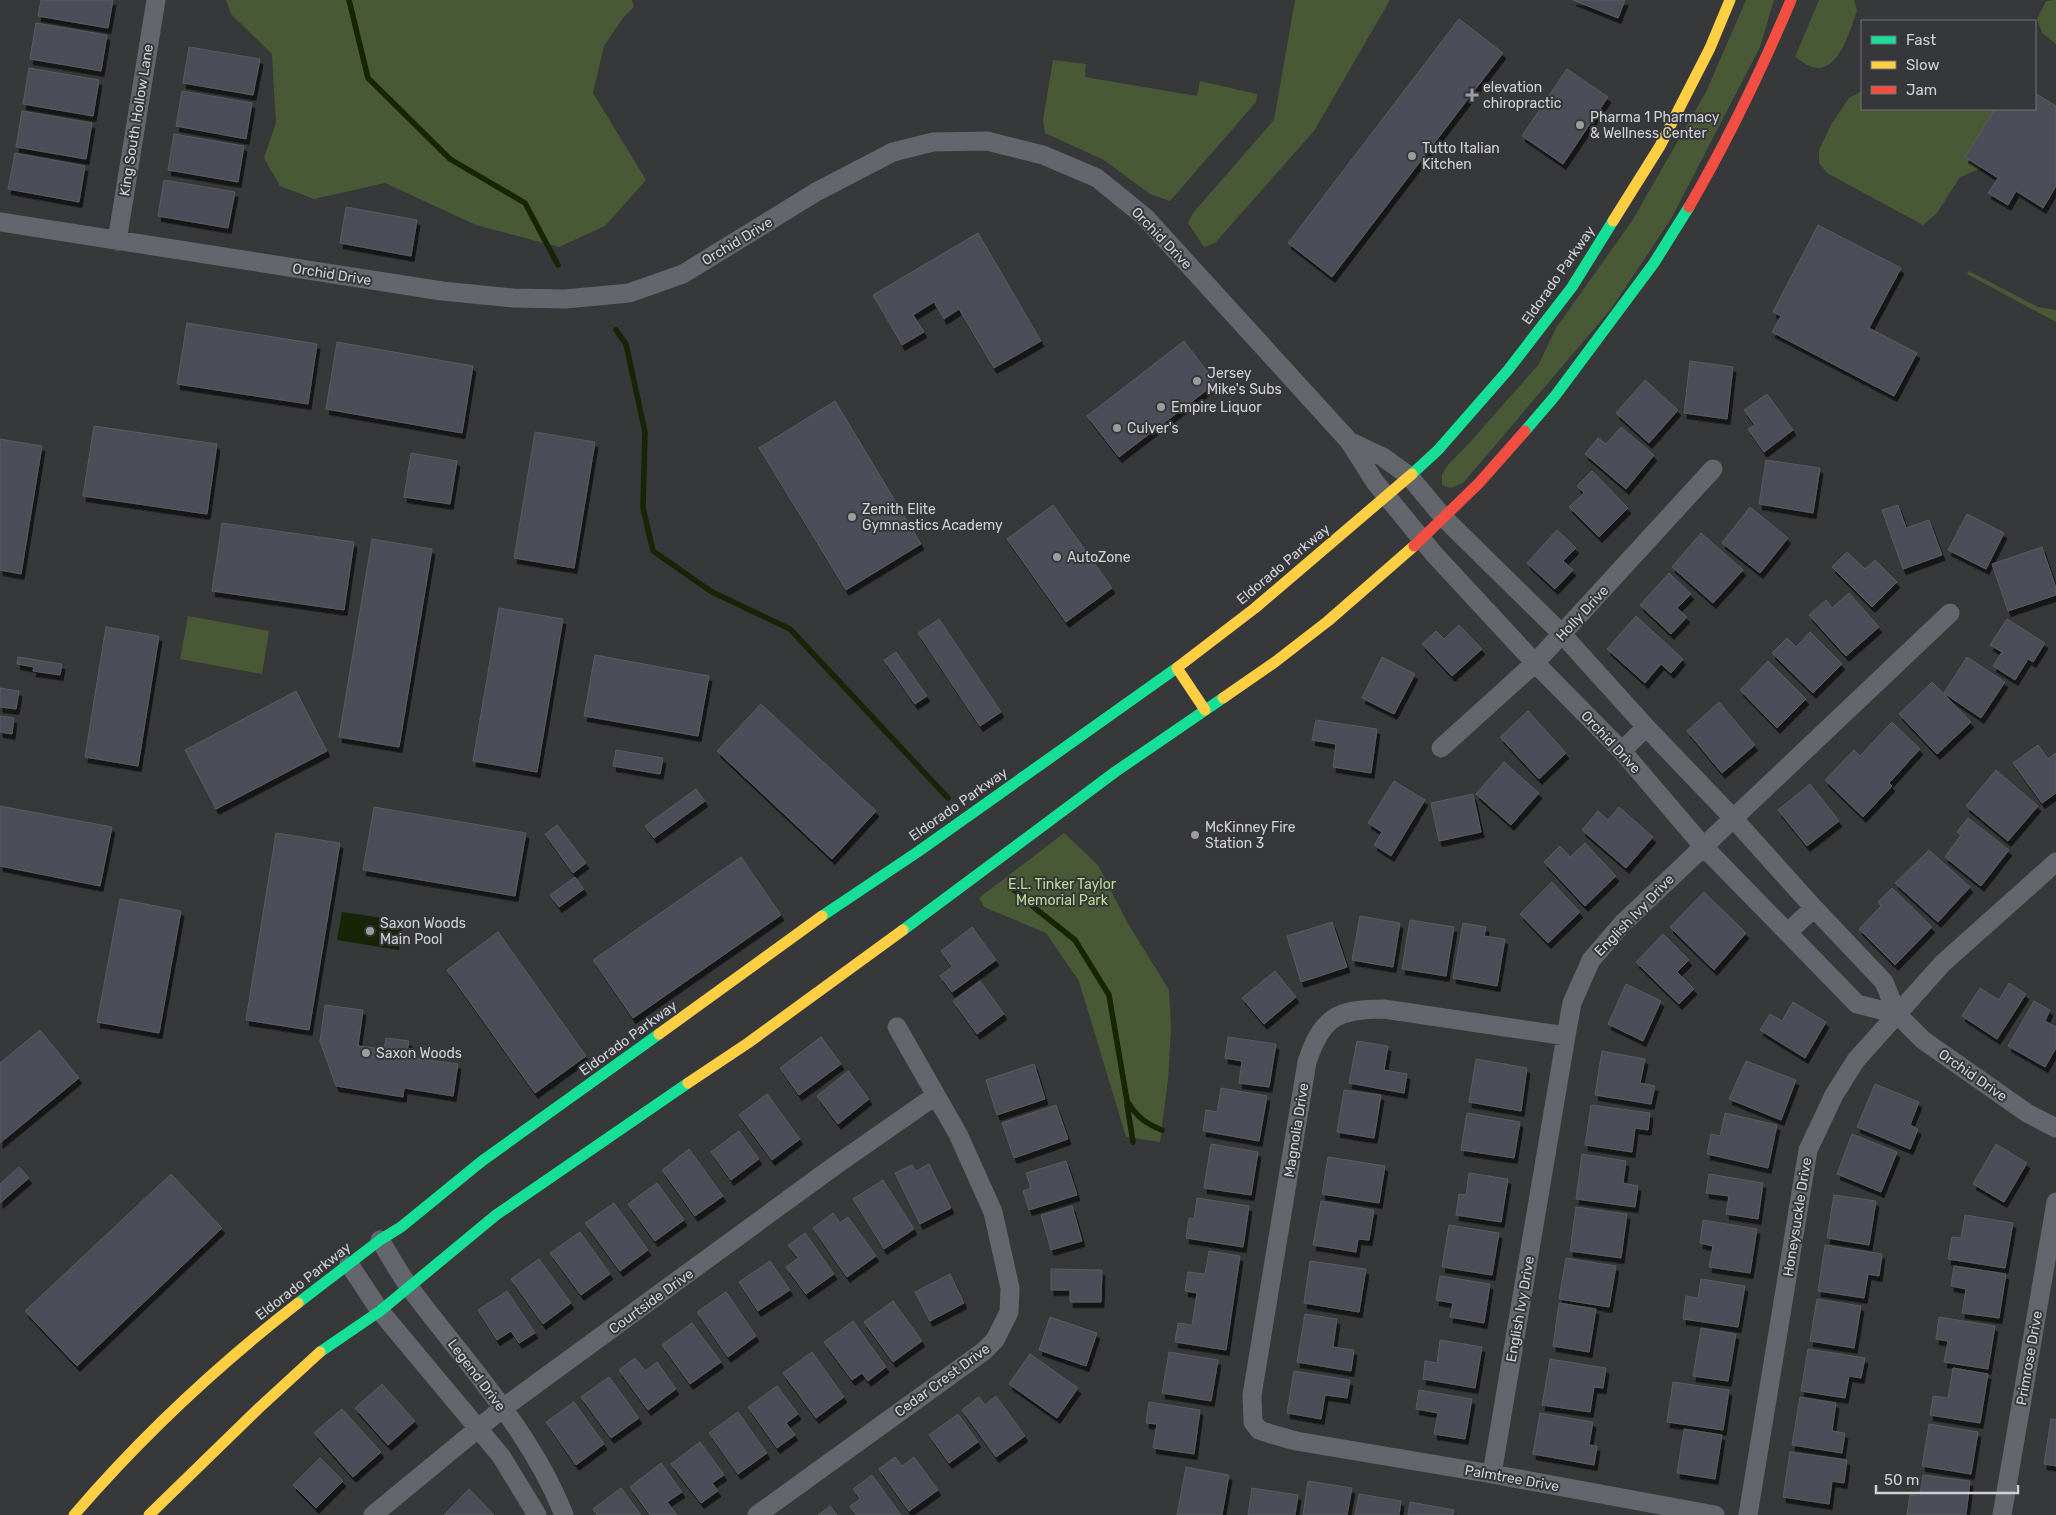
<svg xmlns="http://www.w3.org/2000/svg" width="2056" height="1515" viewBox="0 0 2056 1515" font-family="Rubik,sans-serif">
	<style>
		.green { fill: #495936 }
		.water { fill: #172405 }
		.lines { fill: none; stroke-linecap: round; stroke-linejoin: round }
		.stream { stroke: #172405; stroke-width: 5.5 }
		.building { fill: #4c4e59; stroke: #5b5b5d; filter: url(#shadow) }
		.street { stroke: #64666d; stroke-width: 19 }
		.fast { stroke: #16e098; stroke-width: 11 }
		.slow { stroke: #ffcf43; stroke-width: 11 }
		.jam { stroke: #f24e42; stroke-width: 11 }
		.poi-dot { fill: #9c9c9f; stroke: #36373b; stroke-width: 2 }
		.labels { text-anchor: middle; stroke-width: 4; stroke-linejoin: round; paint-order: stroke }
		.poi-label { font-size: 14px; fill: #d2d2d5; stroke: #36373b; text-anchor: start }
		.street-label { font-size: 14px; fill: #d2d2d5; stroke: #36373b }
		.park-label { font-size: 14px; fill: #bbdf8f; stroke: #36373b }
	</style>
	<defs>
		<filter id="shadow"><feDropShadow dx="3" dy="5.5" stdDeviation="0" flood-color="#0009"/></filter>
	</defs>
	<rect width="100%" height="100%" fill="#37383a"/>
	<path class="green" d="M226 0H632L634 7 623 18 604 46 593 93 646 180 605 226 559 247 476 225 385 183 314 199 280 186 264 158 276 123 272 54 231 14Z
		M1295 0H1390L1314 131 1215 243 1204 247 1188 223 1193 213 1274 120Z
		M1746 0H1774L1760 47 1671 219 1611 309 1463 483 1451 488 1442 485V474L1448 465 1473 439 1539 364 1556 328 1632 221 1706 92Z
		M1819 0H1854L1857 11C1850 29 1839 75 1812 67 1806 65 1800 60 1795 57Z
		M2056 0V44L2042 33 2037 19 2046 1Z
		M1053 60 1086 64 1085 77 1197 96 1200 81 1257 94 1256 102 1170 201 1150 194 1104 160 1045 133 1043 120Z
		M1862 91V109H1995L1965 157 1982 168 1960 177 1937 213 1923 225 1827 173 1819 163V150L1832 123 1849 98Z
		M1969 271 2038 307 2056 310V322L1967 274Z
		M188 616 269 631 262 674 180 659Z
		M1064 833 1098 865 1127 922 1169 990 1171 1029 1168 1079 1160 1142 1126 1137 1079 981 1046 933 984 907 979 898Z"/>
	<path class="water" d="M342 912 403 921 399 950 337 940Z"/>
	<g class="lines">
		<path class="stream" d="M349 0 368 78 450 159 525 203 558 265
			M616 330 626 344 645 432 643 508 653 551 712 592 790 629 948 798
			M1013 889 1036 909 1075 940 1109 995 1127 1101C1136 1116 1146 1124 1162 1130
			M1127 1104 1133 1142"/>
	</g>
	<path class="building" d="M41 0H113L108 28 38 16Z
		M1573 0H1625L1618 18Z
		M1459 19 1503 53 1332 277 1288 243Z
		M36 23 107 35 101 71 30 59Z
		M189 47 260 59 253 95 183 83Z
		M29 68 99 80 93 116 23 104Z
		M1567 69 1608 97 1563 164 1522 136Z
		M182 91 252 103 246 139 176 126Z
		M2035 93 2056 106V186L2043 208 2016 191 2008 205 1988 193 1998 178 1965 157 1995 109H2035Z
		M22 111 92 123 86 159 16 147Z
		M174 134 244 146 238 182 168 170Z
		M15 153 85 166 79 202 8 189Z
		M164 180 235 192 228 228 158 216Z
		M346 207 417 220 411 256 340 243Z
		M1818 225 1901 268 1869 328 1917 353 1894 396 1772 332 1781 316 1773 312Z
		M978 233 1041 341 994 368 959 309 944 319 934 302 913 315 924 332 902 345 873 295Z
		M187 323 317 344 308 404 177 384Z
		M1184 341 1216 383 1119 457 1087 416Z
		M337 342 473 366 462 433 326 409Z
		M1690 361 1733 367 1727 419 1684 413Z
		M1645 380 1678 410 1649 443 1616 413Z
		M1767 394 1793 430 1764 452 1748 429 1755 425 1744 410Z
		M835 401 921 544 846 590 759 448Z
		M94 426 217 444 207 514 83 496Z
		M1621 427 1654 455 1626 489 1585 454 1598 438 1606 444Z
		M535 432 595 442 574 568 514 558Z
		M0 439 42 446 21 574 0 570Z
		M411 453 457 461 450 504 404 497Z
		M1766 460 1820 468 1813 513 1759 504Z
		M1592 471 1628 508 1599 537 1569 507 1584 493 1577 486Z
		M1053 505 1112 588 1066 622 1007 539Z
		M1898 505 1906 528 1929 520 1942 555 1903 569 1882 510Z
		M1750 507 1788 538 1760 573 1722 543Z
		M1967 514 2004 533 1986 569 1948 550Z
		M222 523 354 542 344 610 212 591Z
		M1557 530 1576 548 1563 561 1573 570 1555 589 1527 563Z
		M1701 533 1743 570 1713 603 1672 567Z
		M372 539 432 549 399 747 339 737Z
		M2042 547 2056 588V595L2008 611 1992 564Z
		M1847 552 1865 569 1875 560 1897 582 1872 607 1832 567Z
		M1669 573 1691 594 1677 608 1687 617 1671 634 1640 605Z
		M1849 593 1879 627 1846 656 1809 615 1826 600 1832 608Z
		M499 608 563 619 537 772 473 761Z
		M1636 616 1683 659 1671 673 1661 664 1645 683 1607 649Z
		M939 619 1001 712 980 726 918 633Z
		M2007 619 2045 643 2033 662 2028 659 2015 680 1993 666 2002 652 1990 645Z
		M1459 625 1482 649 1452 676 1422 644 1436 631 1444 639Z
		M106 627 159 636 138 766 85 757Z
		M1810 632 1842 664 1813 693 1772 653 1787 638 1796 647Z
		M896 652 927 696 915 704 884 660Z
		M595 655 709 676 698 736 584 716Z
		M18 657 62 664 60 675 33 671 34 667 17 664Z
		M1382 657 1415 674 1394 714 1362 698Z
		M1967 657 2005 682 1981 718 1944 693Z
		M1768 661 1806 699 1777 728 1740 690Z
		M1932 682 1971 722 1937 754 1899 714Z
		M0 688 19 691 16 709 0 707Z
		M296 691 327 751 216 809 185 750Z
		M1719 702 1755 745 1722 773 1687 731Z
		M761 704 876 811 832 859 717 751Z
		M1528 711 1566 753 1539 779 1500 737Z
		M0 716 14 718 12 734 0 732Z
		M1316 720 1377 729 1371 773 1333 767 1336 744 1312 740Z
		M1892 722 1920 749 1889 783 1892 786 1863 817 1825 780 1854 750 1860 756Z
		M2038 745 2048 759 2056 753V793L2042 803 2013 763Z
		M616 750 663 758 660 774 613 766Z
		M1504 762 1539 793 1511 825 1476 794Z
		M1996 770 2038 806 2008 841 1966 806Z
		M1394 781 1425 800 1391 856 1374 845 1382 832 1368 823Z
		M1810 784 1839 821 1807 846 1778 810Z
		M696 789 705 801 654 838 645 826Z
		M1473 794 1481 832 1439 841 1431 803Z
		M0 806 112 827 100 886 0 866Z
		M374 807 526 833 515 896 363 870Z
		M1619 807 1653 837 1626 868 1582 830 1598 811 1608 820Z
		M1968 818 2009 850 1981 886 1945 857 1961 835 1957 832Z
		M557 825 586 863 573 873 545 834Z
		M276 833 340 843 309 1030 246 1020Z
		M1585 843 1616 876 1585 906 1544 862 1560 846 1570 857Z
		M1929 850 1970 887 1938 922 1895 883Z
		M741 857 781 915 633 1018 593 960Z
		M575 877 584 889 559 907 550 895Z
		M1552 882 1580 912 1548 943 1520 914Z
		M1892 888 1932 927 1895 965 1859 929 1881 906 1878 902Z
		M1704 892 1746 933 1714 970 1670 927Z
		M120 899 181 911 159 1033 97 1022Z
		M1360 916 1400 923 1393 967 1352 960Z
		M1410 920 1454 927 1446 976 1402 969Z
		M1332 922 1347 967 1301 982 1287 936Z
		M1463 923 1486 927 1484 936 1505 939 1497 986 1453 978Z
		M972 927 996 960 952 992 940 976 952 967 941 951Z
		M498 932 586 1056 535 1093 447 970Z
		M1663 934 1689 960 1677 972 1694 989 1679 1004 1636 962Z
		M1275 971 1296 997 1264 1024 1242 998Z
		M980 981 1004 1014 977 1034 953 1001Z
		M2009 983 2026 994 1997 1039 1962 1016 1980 988 1999 1000Z
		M1626 984 1661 1001 1643 1041 1608 1024Z
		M2034 1001 2050 1010 2045 1021 2056 1027V1048L2045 1067 2008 1046Z
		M1793 1002 1826 1022 1805 1058 1760 1030 1770 1014 1782 1021Z
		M325 1005 363 1010 358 1046 384 1049 386 1038 409 1041 406 1057 458 1064 453 1096 404 1088 403 1097 336 1086 320 1041Z
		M40 1030 79 1078 0 1143V1063Z
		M821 1037 841 1064 799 1095 780 1068Z
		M1228 1037 1276 1044 1269 1087 1239 1083 1242 1061 1225 1058Z
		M1357 1041 1388 1046 1384 1070 1407 1074 1404 1093 1349 1083Z
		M1602 1051 1645 1059 1640 1083 1655 1086 1651 1104 1595 1095Z
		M1476 1059 1527 1068 1521 1111 1469 1102Z
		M1746 1061 1796 1080 1781 1120 1729 1099Z
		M1034 1064 1045 1099 997 1115 986 1080Z
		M848 1071 869 1099 838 1124 817 1096Z
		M1875 1084 1919 1102 1910 1125 1918 1129 1910 1149 1857 1127Z
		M1221 1088 1267 1096 1259 1141 1203 1131 1206 1110 1217 1112Z
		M1344 1090 1381 1095 1374 1138 1337 1132Z
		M767 1094 800 1139 772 1160 739 1115Z
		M1056 1105 1068 1139 1014 1158 1002 1123Z
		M1591 1105 1650 1113 1648 1130 1635 1128 1632 1152 1585 1145Z
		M1467 1113 1520 1122 1514 1158 1461 1150Z
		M1725 1113 1777 1125 1768 1168 1707 1154 1711 1134 1720 1136Z
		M739 1131 759 1159 731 1180 711 1152Z
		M1852 1134 1897 1152 1881 1192 1837 1174Z
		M1211 1144 1258 1152 1251 1195 1204 1188Z
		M1996 1144 2027 1163 2004 1202 1973 1184Z
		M689 1149 723 1196 695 1216 662 1170Z
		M1582 1154 1626 1161 1623 1183 1638 1186 1635 1207 1576 1199Z
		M1328 1157 1385 1166 1379 1203 1322 1194Z
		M1066 1161 1077 1195 1029 1210 1023 1191 1031 1188 1026 1173Z
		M929 1164 951 1208 920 1224 895 1173 912 1165 916 1171Z
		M19 1167 29 1178 0 1203V1184Z
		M1469 1173 1508 1179 1501 1222 1456 1215 1459 1194 1466 1195Z
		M171 1174 222 1228 77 1366 25 1311Z
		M1709 1174 1763 1183 1758 1219 1726 1214 1729 1196 1706 1193Z
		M883 1180 914 1229 884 1249 853 1199Z
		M657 1183 684 1220 655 1241 628 1204Z
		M1834 1195 1876 1201 1869 1245 1827 1238Z
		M1197 1198 1249 1206 1243 1247 1186 1238 1189 1218 1194 1219Z
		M1321 1201 1374 1210 1369 1240 1358 1239 1356 1252 1313 1245Z
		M614 1203 648 1250 620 1271 585 1223Z
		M1072 1206 1082 1241 1051 1250 1041 1215Z
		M1576 1207 1627 1214 1621 1258 1570 1251Z
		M833 1213 840 1223 848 1217 876 1256 847 1277 813 1228Z
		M1965 1215 2013 1223 2005 1268 1948 1259 1952 1237 1961 1238Z
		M1703 1220 1757 1229 1750 1273 1709 1267 1713 1246 1700 1243Z
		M1449 1225 1499 1233 1492 1275 1442 1267Z
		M580 1232 610 1274 581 1295 550 1253Z
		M805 1233 834 1274 806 1294 786 1267 798 1258 788 1245Z
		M1825 1245 1882 1254 1879 1276 1868 1274 1864 1298 1818 1291Z
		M1209 1251 1240 1256 1226 1350 1175 1342 1178 1323 1192 1325 1197 1293 1185 1291 1188 1272 1205 1274Z
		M1566 1258 1616 1266 1609 1307 1559 1299Z
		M539 1259 571 1303 543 1324 511 1279Z
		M770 1261 790 1290 758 1311 739 1282Z
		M1310 1261 1366 1269 1359 1312 1304 1303Z
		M1954 1266 2006 1274 1999 1318 1962 1313 1966 1289 1951 1286Z
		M1051 1269 1102 1270 1101 1302H1070V1290H1051Z
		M950 1274 964 1303 930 1321 915 1292Z
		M1440 1276 1490 1284 1484 1323 1450 1317 1453 1303 1436 1300Z
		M1701 1279 1745 1286 1738 1327 1683 1319 1686 1296 1698 1298Z
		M507 1291 535 1333 519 1343 511 1331 497 1340 478 1310Z
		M726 1292 756 1336 728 1357 697 1312Z
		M1817 1299 1861 1306 1854 1348 1810 1341Z
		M893 1301 922 1341 893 1362 864 1322Z
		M1559 1303 1596 1309 1589 1352 1553 1346Z
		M1305 1314 1337 1319 1333 1347 1354 1350 1351 1371 1297 1362Z
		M1050 1317 1097 1333 1086 1366 1039 1350Z
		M1939 1317 1995 1326 1988 1369 1944 1362 1948 1341 1936 1339Z
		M853 1321 886 1367 868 1381 862 1373 852 1380 824 1342Z
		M692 1323 721 1362 690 1384 662 1345Z
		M1701 1328 1736 1334 1728 1381 1693 1376Z
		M1440 1340 1482 1347 1475 1388 1423 1379 1425 1361 1437 1363Z
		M1808 1349 1865 1358 1861 1378 1849 1376 1845 1398 1801 1391Z
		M812 1352 844 1397 816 1418 783 1373Z
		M1169 1352 1218 1360 1211 1401 1162 1393Z
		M1030 1354 1078 1388 1057 1418 1009 1384Z
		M635 1358 645 1371 657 1362 676 1389 648 1410 619 1370Z
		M1550 1359 1606 1368 1603 1388 1594 1387 1590 1412 1542 1405Z
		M1953 1368 1988 1374 1980 1423 1930 1415 1933 1396 1948 1398Z
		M1294 1371 1350 1380 1347 1398 1325 1395 1321 1419 1287 1413Z
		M609 1377 639 1418 611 1438 581 1397Z
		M1673 1382 1729 1390 1723 1430 1667 1422Z
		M382 1384 415 1421 388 1445 355 1408Z
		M777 1386 798 1414 786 1423 795 1435 777 1448 748 1407Z
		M1419 1390 1472 1399 1465 1439 1434 1434 1438 1413 1416 1409Z
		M996 1396 1025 1436 996 1457 962 1410 979 1397 985 1405Z
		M1800 1397 1836 1403 1832 1431 1845 1433 1842 1453 1792 1445Z
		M574 1402 604 1444 576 1465 546 1422Z
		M1149 1402 1200 1410 1194 1454 1153 1448 1157 1424 1146 1423Z
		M342 1409 381 1452 353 1477 314 1433Z
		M738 1412 767 1453 738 1474 709 1433Z
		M1540 1413 1593 1422 1589 1445 1597 1446 1594 1465 1533 1454Z
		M958 1414 978 1442 949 1463 929 1435Z
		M2051 1419 2056 1420V1466L2044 1464Z
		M1929 1424 1978 1432 1971 1474 1922 1466Z
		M1684 1429 1722 1435 1715 1479 1677 1473Z
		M700 1442 724 1475 712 1483 718 1491 701 1503 671 1464Z
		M1790 1452 1847 1460 1844 1483 1832 1481 1829 1504 1783 1497Z
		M895 1457 902 1466 914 1457 938 1490 909 1511 879 1469Z
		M320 1458 343 1481 316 1508 293 1485Z
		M661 1463 682 1492 667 1502 677 1515H650L630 1487Z
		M1186 1467 1229 1475 1222 1515H1177Z
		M872 1475 901 1515H856L850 1506 860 1499 853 1489Z
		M1923 1475 1970 1481 1966 1515H1907L1910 1495 1920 1496Z
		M1308 1481 1352 1488 1347 1515H1303Z
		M621 1488 641 1515H597L593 1509Z
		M1252 1488 1298 1495 1295 1515H1248Z
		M469 1489 494 1515H444Z
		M1359 1494 1401 1501 1399 1515H1355Z
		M1410 1502 1454 1510 1453 1515H1408Z
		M830 1506 837 1515H818Z"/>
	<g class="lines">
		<path class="street" d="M0 222 442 291 513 298 565 299 629 293 683 274 816 192 893 152 933 142 987 141 1043 155 1097 178 1145 217 1349 441 1375 482 1434 554 1535 663 1622 751 1703 846 1857 1004 1897 1014
			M117 241 156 0
			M1349 441 1383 457 1409 476 1444 518 1562 634 1646 727 1733 818 1814 908 1884 982 1897 1014 1923 1040 2027 1113 2056 1128
			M1441 748 1535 663 1713 469
			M1622 751 1646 727
			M1788 932 1814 908
			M1566 1036 1384 1009C1337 1009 1322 1017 1307 1062L1252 1395 1253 1422 1259 1430 1271 1434 1296 1441 1492 1474 1715 1515
			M380 1240C390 1256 399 1273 410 1288 465 1362 530 1429 564 1515
			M349 1264 380 1311 501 1456 537 1515
			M1492 1474 1566 1036 1572 1003 1591 960 1623 923 1950 613
			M373 1515 503 1408 833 1167 935 1096
			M757 1515 984 1351 995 1340 1009 1312 1010 1288 993 1212 958 1134 897 1027
			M1748 1515 1808 1150 1834 1095 1856 1060 1943 963 2056 862
			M2002 1515 2056 1202"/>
		<path class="fast" d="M1525 431 1555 396 1654 263 1689 207
			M1412 474 1438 450 1508 370 1572 287 1613 221
			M822 916 919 851 1178 667
			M903 930 1115 772 1223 698
			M298 1303 380 1240 401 1227 482 1161 659 1034
			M320 1352 380 1311 496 1215 688 1083"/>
		<path class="slow" d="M1613 221 1660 146 1710 48 1730 0
			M1178 667 1255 608 1412 474
			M1177 668 1205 710
			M1223 698 1275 662 1328 621 1414 546
			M659 1034 822 916
			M688 1083 748 1043 903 930
			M74 1515C141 1437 217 1366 298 1303
			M149 1515 259 1408 320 1352"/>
		<path class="jam" d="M1689 207C1728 140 1761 71 1791 0
			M1414 546 1479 483 1525 431"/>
	</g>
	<g class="poi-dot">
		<path d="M1469.5 87.5h5v5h5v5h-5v5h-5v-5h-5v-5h5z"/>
		<circle cx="1580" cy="125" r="5"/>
		<circle cx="1412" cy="156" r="5"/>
		<circle cx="1197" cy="381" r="5"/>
		<circle cx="1161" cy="407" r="5"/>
		<circle cx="1117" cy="428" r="5"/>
		<circle cx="852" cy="517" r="5"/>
		<circle cx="1057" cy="557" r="5"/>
		<circle cx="1195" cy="835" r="5"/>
		<circle cx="370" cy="931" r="5"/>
		<circle cx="366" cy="1053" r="5"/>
	</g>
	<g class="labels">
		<g class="poi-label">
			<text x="1483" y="92">elevation<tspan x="1483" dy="16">chiropractic</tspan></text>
			<text x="1590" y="122">Pharma 1 Pharmacy<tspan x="1590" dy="16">&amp; Wellness Center</tspan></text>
			<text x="1422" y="153">Tutto Italian<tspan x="1422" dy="16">Kitchen</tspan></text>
			<text x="1207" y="378">Jersey<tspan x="1207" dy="16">Mike's Subs</tspan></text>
			<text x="1171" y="412">Empire Liquor</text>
			<text x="1127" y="433">Culver's</text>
			<text x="862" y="514">Zenith Elite<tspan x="862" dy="16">Gymnastics Academy</tspan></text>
			<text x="1067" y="562">AutoZone</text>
			<text x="1205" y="832">McKinney Fire<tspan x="1205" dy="16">Station 3</tspan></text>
			<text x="380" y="928">Saxon Woods<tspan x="380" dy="16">Main Pool</tspan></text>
			<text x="376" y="1058">Saxon Woods</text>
		</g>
		<g class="street-label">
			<text transform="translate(136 120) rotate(-81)" y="5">King South Hollow Lane</text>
			<text transform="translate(1162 238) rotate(46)" y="5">Orchid Drive</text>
			<text transform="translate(737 241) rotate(-31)" y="5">Orchid Drive</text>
			<text transform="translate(332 274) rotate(9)" y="5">Orchid Drive</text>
			<text transform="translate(1558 275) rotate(-55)" y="5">Eldorado Parkway</text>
			<text transform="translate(1283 564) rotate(-40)" y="5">Eldorado Parkway</text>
			<text transform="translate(1582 613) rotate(-47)" y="5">Holly Drive</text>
			<text transform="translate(1611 742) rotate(47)" y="5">Orchid Drive</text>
			<text transform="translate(958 804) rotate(-35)" y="5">Eldorado Parkway</text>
			<text transform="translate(1634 915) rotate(-46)" y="5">English Ivy Drive</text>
			<text transform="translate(628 1038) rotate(-36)" y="5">Eldorado Parkway</text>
			<text transform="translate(1973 1075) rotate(35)" y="5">Orchid Drive</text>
			<text transform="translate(1296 1130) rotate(-81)" y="5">Magnolia Drive</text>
			<text transform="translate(1797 1217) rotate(-81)" y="5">Honeysuckle Drive</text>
			<text transform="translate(303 1281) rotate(-38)" y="5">Eldorado Parkway</text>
			<text transform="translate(651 1301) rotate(-36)" y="5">Courtside Drive</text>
			<text transform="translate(1520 1309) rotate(-80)" y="5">English Ivy Drive</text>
			<text transform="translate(2029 1358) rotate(-80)" y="5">Primrose Drive</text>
			<text transform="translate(477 1375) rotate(53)" y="5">Legend Drive</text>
			<text transform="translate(942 1380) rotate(-36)" y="5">Cedar Crest Drive</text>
			<text transform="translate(1512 1478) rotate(10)" y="5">Palmtree Drive</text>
		</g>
		<g class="park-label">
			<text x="1062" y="889">E.L. Tinker Taylor<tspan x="1062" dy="16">Memorial Park</tspan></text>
		</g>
	</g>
	<rect x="1861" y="20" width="175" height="90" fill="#36373b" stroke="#747579"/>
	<rect x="1871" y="36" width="25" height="8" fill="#16e098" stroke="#747579"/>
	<text x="1906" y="45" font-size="15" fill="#d2d2d5">Fast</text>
	<rect x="1871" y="61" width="25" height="8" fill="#ffcf43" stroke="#747579"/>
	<text x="1906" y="70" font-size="15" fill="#d2d2d5">Slow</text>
	<rect x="1871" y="86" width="25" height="8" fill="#f24e42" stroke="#747579"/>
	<text x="1906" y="95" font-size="15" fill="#d2d2d5">Jam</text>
	<path d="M1876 1485v8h142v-8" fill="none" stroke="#d2d2d5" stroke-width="2.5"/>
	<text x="1884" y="1485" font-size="15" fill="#d2d2d5" stroke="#36373b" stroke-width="4" paint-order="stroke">50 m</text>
</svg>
